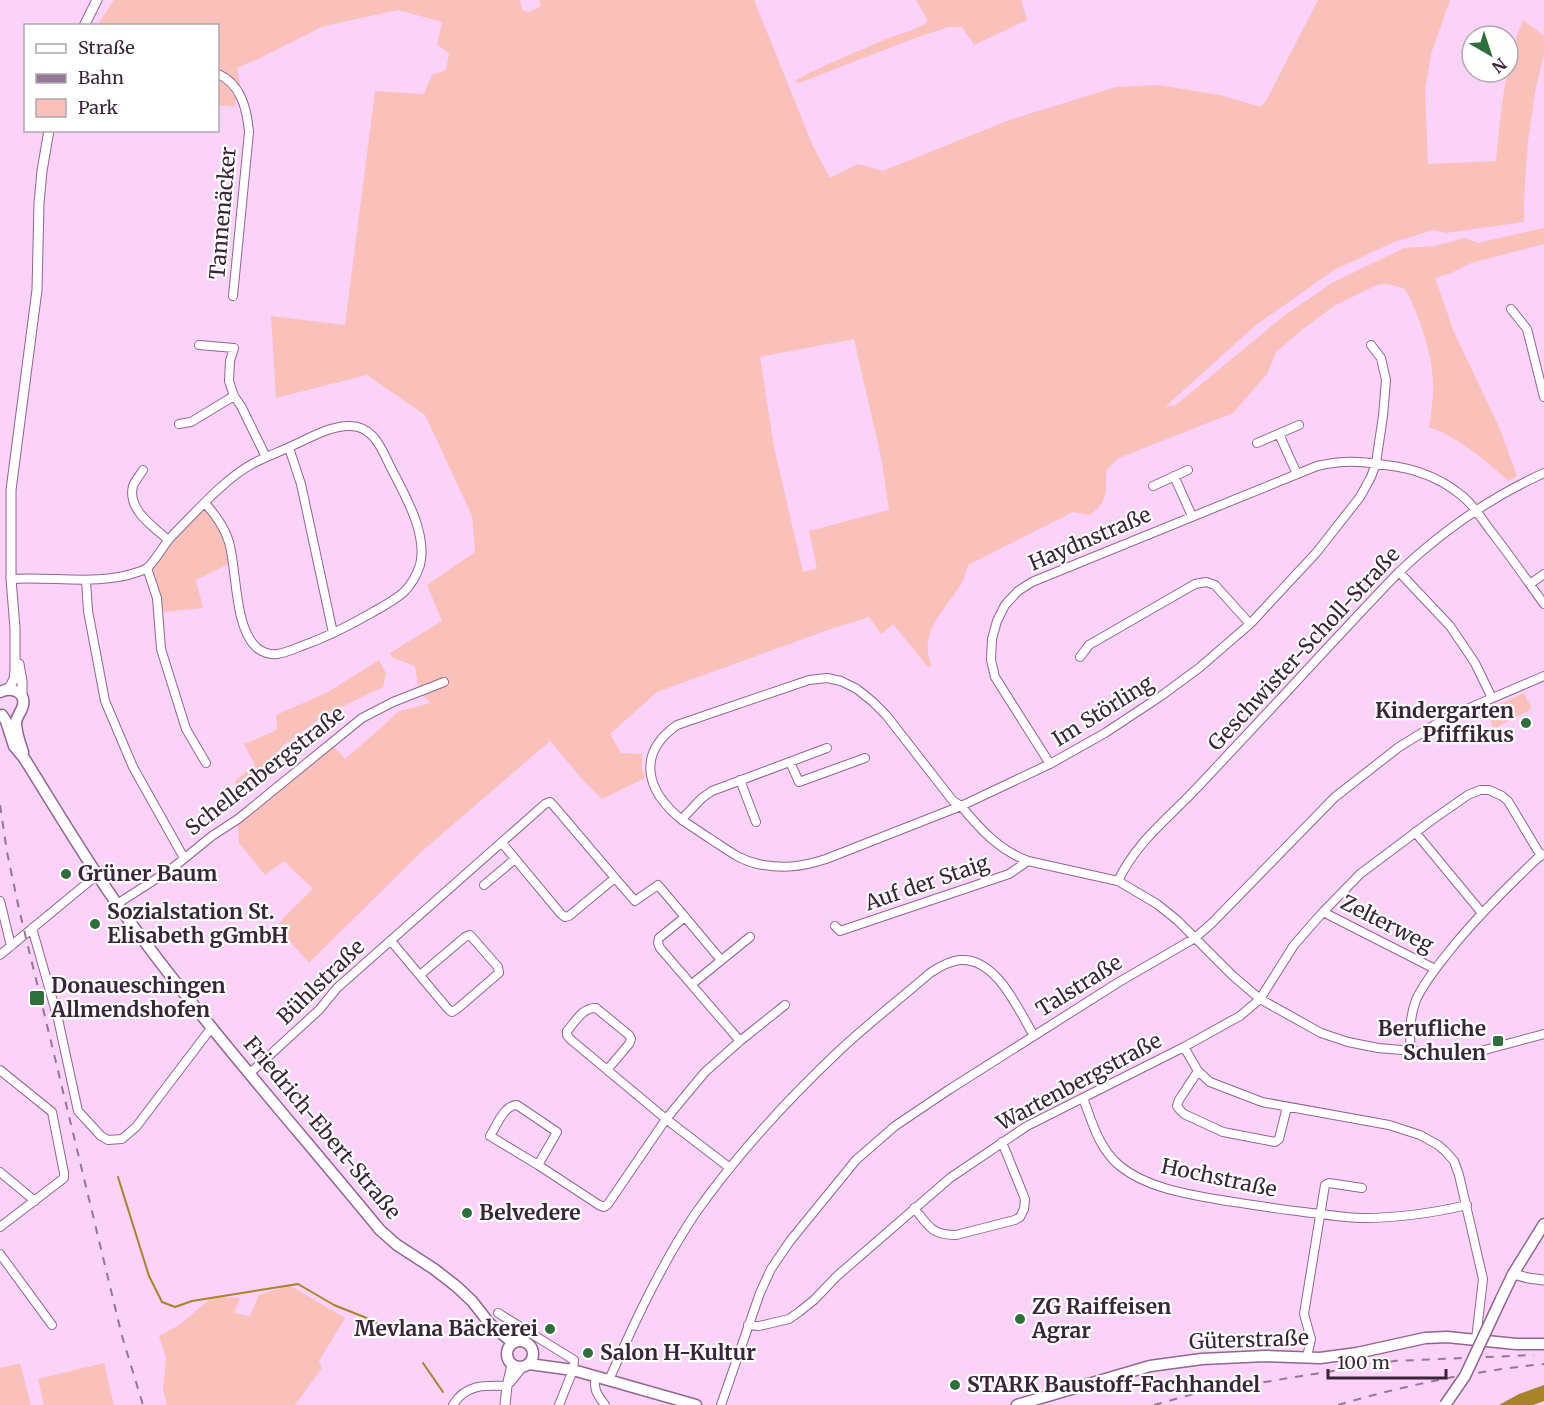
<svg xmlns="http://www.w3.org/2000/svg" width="1544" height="1405" viewBox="0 0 1544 1405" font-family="Merriweather,serif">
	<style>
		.green { fill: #fac1ba; fill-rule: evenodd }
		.water { fill: #a78427 }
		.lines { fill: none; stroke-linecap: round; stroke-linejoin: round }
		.stream { stroke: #a78427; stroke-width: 2 }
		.minor-casing { stroke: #926490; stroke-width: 10 }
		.tertiary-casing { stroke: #926490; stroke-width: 11 }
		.secondary-casing { stroke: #926490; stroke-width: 13 }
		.minor { stroke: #fff; stroke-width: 8 }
		.tertiary { stroke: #fff; stroke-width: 9 }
		.secondary { stroke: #fff; stroke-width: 10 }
		.rail { stroke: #947793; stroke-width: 2; stroke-dasharray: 8 8; stroke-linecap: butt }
		.secondary-bridge-casing { stroke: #926490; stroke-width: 13; stroke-linecap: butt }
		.secondary-bridge { stroke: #fff; stroke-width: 10 }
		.poi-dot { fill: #2d703b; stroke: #fff; stroke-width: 2 }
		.labels { text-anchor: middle; stroke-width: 4.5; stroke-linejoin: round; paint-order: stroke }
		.street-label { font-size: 21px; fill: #382538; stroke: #fff }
		.poi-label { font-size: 21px; font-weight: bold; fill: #382538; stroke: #fff; text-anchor: start }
	</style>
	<rect width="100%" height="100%" fill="#fbd3f9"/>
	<path class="green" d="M114 0H520L522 10 529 12 541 6 539 0H754L813 146 830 178 858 164 883 171 1009 120 1116 87 1158 85 1220 95 1261 107 1267 99 1318 0H1450L1431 54 1425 91 1428 164 1496 161C1501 114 1504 65 1523 20L1544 36V55L1536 87 1528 141 1524 200V222L1446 233 1434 230 1394 242 1334 270 1256 325 1165 407 1176 405 1285 315 1332 283 1404 248 1435 246 1465 238 1478 243 1544 228V244L1471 263 1449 274 1435 278 1454 332 1500 429 1517 476 1509 481C1484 460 1460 438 1429 427 1431 416 1432 405 1433 394 1435 361 1421 318 1405 289 1395 286 1387 282 1377 285L1334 306 1303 329 1276 352 1267 374 1233 413 1119 458 1106 470C1106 491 1109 503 1089 515L1073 512 968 565C966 571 965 578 962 583 947 607 916 635 932 665L928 667 893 624 881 634 869 617 825 631 657 692 610 734 621 753 642 754V769L645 778 602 799 582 779 550 741 421 852 309 963 281 931 279 925 283 918 313 889 284 861 265 875 239 843 238 822 332 744 345 759 382 727 399 711 431 703 419 692 415 666 393 658 390 653 442 621 427 585 475 552 472 516 425 415 367 375 276 398 271 316 345 325 375 91 424 94 432 75 446 70 449 53 437 45 442 22 398 10 324 26 258 59 237 68 240 85 234 107 218 105V26H97ZM854 339 881 457 889 510 809 531 817 569 803 572 774 447 760 357Z
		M916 0H1021L1027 20 974 45 962 27H949L915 38 799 83 794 81C825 64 859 51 891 37 902 33 916 30 926 23L927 19Z
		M204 508C222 528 225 538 229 564L196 580 203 608 164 612 150 568 170 542Z
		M379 660 386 673 383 687 341 707 318 720 284 745 240 793 223 801 234 791 236 780 255 765 244 744 277 730 276 715 328 692Z
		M1524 693 1532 709 1493 729 1488 709Z
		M289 1285 345 1318 319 1361 322 1368 295 1405H167L163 1389 166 1358 159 1336 179 1325 214 1296 240 1298 234 1313 250 1316 259 1295Z
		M20 1363 31 1405H0V1368Z
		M104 1363 114 1405H44L38 1379Z"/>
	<path class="water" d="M1544 1385V1401L1533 1405H1499L1519 1394Z"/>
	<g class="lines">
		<path class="stream" d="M118 1177 149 1276 162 1302 175 1307 192 1301 298 1284 334 1305 369 1319 388 1329
			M423 1363 443 1392"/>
		<g class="minor-casing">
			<path id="minor" d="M218 74C241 84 247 109 249 132L233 296
				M1511 309 1527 329 1544 397
				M199 345 234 348 230 361 229 381 234 396 241 406 266 457
				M1371 345 1381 358 1386 380 1383 416 1376 463 1371 477 1360 497 1316 553 1250 624 1199 668 1161 696 1105 733 1050 764 961 806C980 829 999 850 1028 861L1118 881 1157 904 1177 920 1233 976 1260 999 1321 1033 1348 1042 1378 1048 1449 1054 1481 1051 1544 1034
				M179 424 191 422 234 396
				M1279 434 1297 474
				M1257 443 1299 425
				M289 448 301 484 333 633
				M143 470C140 475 135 481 133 486 127 510 153 526 168 540
				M1174 476 1192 516
				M1153 486 1188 470
				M147 568 157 598 161 649 186 729 206 763
				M1399 572 1450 626 1475 663 1492 698
				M11 579C53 576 98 586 138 572 141 571 144 570 147 568 154 563 164 544 172 536 195 513 225 478 254 463 267 456 282 451 296 444 311 437 329 427 347 426 372 424 381 447 390 466 404 493 428 534 420 565 417 574 411 585 404 592 395 600 384 606 373 612 349 626 325 638 299 647 292 650 285 653 277 654 270 655 261 652 256 647 234 626 237 570 229 542 224 526 215 515 205 503
				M86 580 88 611 105 701 133 767 184 858
				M1530 584 1544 574
				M1080 657 1089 645 1195 584 1206 582 1215 585 1250 624
				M827 678 841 681 857 689 873 702 886 715 953 801 961 806 826 859C801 867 783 869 758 864 739 860 725 848 709 838 700 832 691 826 682 820 646 791 636 754 677 725L809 680Z
				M790 762 799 782 865 758
				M1050 764 995 677 991 660 992 639 997 621 1005 605 1018 591 1032 582 1317 466C1344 460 1359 461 1385 465 1413 468 1439 477 1461 495 1473 504 1481 518 1490 530 1509 554 1526 579 1544 604
				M740 780 756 822
				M682 819 702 798 712 791 827 748
				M1415 832 1482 913
				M615 878 635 901 658 885 685 917 659 938 658 943 660 948 740 1041
				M1118 881C1134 847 1159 826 1185 800 1198 787 1210 774 1223 760 1282 698 1339 634 1399 572 1442 531 1489 498 1544 473
				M484 885 515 859
				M0 901 11 946
				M117 904 170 870 212 836 238 819 362 718 393 702 444 682
				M1323 912 1435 969
				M685 917 721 960
				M835 926 840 931 1009 874 1028 861
				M32 928 58 1019 78 1111 101 1136 108 1140 122 1139 136 1127 212 1027
				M391 941 448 1009 452 1012 457 1009 499 973 498 967 470 935 465 937 420 975
				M0 955 97 875
				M692 984 750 937
				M1184 1047 1198 1071 1210 1082 1262 1102 1389 1125 1420 1135 1438 1145 1445 1151 1454 1161 1459 1175 1483 1279 1476 1339
				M1411 1050C1409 1033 1410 1016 1416 1000 1423 984 1436 968 1447 954 1475 918 1509 885 1542 854
				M0 1070 52 1112 64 1173V1178L0 1227
				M1198 1071 1179 1100 1177 1106 1180 1110 1184 1114 1223 1132 1275 1142 1279 1139 1287 1107
				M249 1074 319 1010 337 988 545 804 550 802 554 806 615 878 569 916 565 917 561 914 502 843
				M1083 1098C1092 1122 1099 1149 1120 1166 1148 1189 1192 1195 1227 1201 1253 1205 1278 1209 1304 1212 1323 1214 1344 1218 1363 1218 1398 1218 1433 1213 1467 1205
				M538 1165 557 1132 517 1105C504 1105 497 1125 490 1136L538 1165 599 1205 604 1207 608 1204 666 1119 570 1039 567 1035V1031C575 1022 583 1007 596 1008L629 1035 631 1039 629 1044 607 1070
				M730 1168 666 1119 705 1072 740 1041 785 1005
				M0 1172 35 1201
				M914 1208C929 1226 931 1235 956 1235L1015 1220 1020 1217 1024 1209 1025 1199 1002 1142
				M0 1254 52 1325
				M498 1313 574 1360 573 1370 559 1405
				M748 1325 759 1326 772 1323 789 1319 799 1312 814 1300 837 1276 950 1178 1027 1126 1184 1047 1240 1016 1260 999 1294 945 1323 912 1360 874 1432 820 1468 795 1480 790H1489L1502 796 1508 801 1541 856
				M1307 1357 1311 1339 1304 1314 1325 1185 1329 1183 1362 1188
				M596 1376C593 1390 597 1394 605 1405
				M609 1380C634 1323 661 1265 695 1214 737 1154 787 1100 840 1050 869 1023 900 999 930 973 939 967 949 961 960 960 996 957 1018 1009 1034 1036
				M453 1405C465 1384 485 1385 507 1386
				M721 1405 760 1293 771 1269 790 1241 856 1160 895 1126 950 1089 1119 982 1195 938 1212 923 1335 797 1399 747 1446 718 1544 676"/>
		</g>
		<g class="tertiary-casing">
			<path id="tertiary" d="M84 26 97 0
				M19 664 22 681V697
				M6 689 10 687 14 679 15 670V628L11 579V490L37 290 39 203 42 171 49 130
				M1513 1274 1528 1278 1544 1280
				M510 1382 522 1367
				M505 1405 507 1386 512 1365"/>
		</g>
		<g class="secondary-casing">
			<path id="secondary" d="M0 692C10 687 26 691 23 705 22 712 16 716 16 723 16 733 20 743 23 752
				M2 715 6 721 14 746 24 758C56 809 87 862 122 911 202 1022 293 1124 380 1230L397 1245 434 1269 456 1286 472 1301 490 1324 513 1343
				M1501 1299 1513 1274 1544 1224
				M507 1354a13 13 0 1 1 26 0a13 13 0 1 1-26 0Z
				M529 1364 573 1370 696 1405
				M1017 1405 1150 1366 1202 1359 1266 1356 1320 1358 1357 1353 1425 1338 1447 1337 1516 1344H1544"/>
		</g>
		<use href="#minor" class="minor"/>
		<use href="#tertiary" class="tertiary"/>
		<use href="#secondary" class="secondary"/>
		<path class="rail" d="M0 805 7 852 19 909 122 1336 143 1405
			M1154 1405 1197 1393 1394 1361 1534 1355
			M1338 1405C1406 1385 1474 1371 1544 1364"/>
		<g class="secondary-bridge-casing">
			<path id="secondary-bridge" d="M1445 1405 1465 1376 1501 1299"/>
		</g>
		<use href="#secondary-bridge" class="secondary-bridge"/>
	</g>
	<g class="poi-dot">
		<circle cx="1526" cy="723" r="6"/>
		<circle cx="66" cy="874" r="6"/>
		<circle cx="95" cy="924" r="6"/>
		<rect x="29" y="990" width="16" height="16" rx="3"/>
		<rect x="1492" y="1035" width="12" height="12" rx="3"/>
		<circle cx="467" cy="1213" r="6"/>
		<circle cx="1020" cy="1319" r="6"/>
		<circle cx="550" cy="1329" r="6"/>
		<circle cx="588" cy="1353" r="6"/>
		<circle cx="955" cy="1385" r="6"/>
	</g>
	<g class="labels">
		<g class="street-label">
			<text transform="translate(223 213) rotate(-85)" y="7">Tannenäcker</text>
			<text transform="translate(1090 539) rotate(-23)" y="7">Haydnstraße</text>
			<text transform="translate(1304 649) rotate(-47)" y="7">Geschwister-Scholl-Straße</text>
			<text transform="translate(1103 711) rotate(-32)" y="7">Im Störling</text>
			<text transform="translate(265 771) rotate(-38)" y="7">Schellenbergstraße</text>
			<text transform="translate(927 883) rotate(-19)" y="7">Auf der Staig</text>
			<text transform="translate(1387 924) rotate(27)" y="7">Zelterweg</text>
			<text transform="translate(321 982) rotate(-44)" y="7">Bühlstraße</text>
			<text transform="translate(1079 986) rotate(-32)" y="7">Talstraße</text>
			<text transform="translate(1079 1082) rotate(-28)" y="7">Wartenbergstraße</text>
			<text transform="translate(322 1128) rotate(50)" y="7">Friedrich-Ebert-Straße</text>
			<text transform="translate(1219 1178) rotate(12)" y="7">Hochstraße</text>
			<text transform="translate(1249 1340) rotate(-2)" y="7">Güterstraße</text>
		</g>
		<g class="poi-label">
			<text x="1514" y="718" text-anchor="end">Kindergarten<tspan x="1514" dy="24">Pfiffikus</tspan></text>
			<text x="78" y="881">Grüner Baum</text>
			<text x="107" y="919">Sozialstation St.<tspan x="107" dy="24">Elisabeth gGmbH</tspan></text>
			<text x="51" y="993">Donaueschingen<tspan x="51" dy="24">Allmendshofen</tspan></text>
			<text x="1486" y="1036" text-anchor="end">Berufliche<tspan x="1486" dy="24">Schulen</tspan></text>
			<text x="479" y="1220">Belvedere</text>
			<text x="1032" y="1314">ZG Raiffeisen<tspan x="1032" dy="24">Agrar</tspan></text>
			<text x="538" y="1336" text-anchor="end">Mevlana Bäckerei</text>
			<text x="600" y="1360">Salon H-Kultur</text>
			<text x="967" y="1392">STARK Baustoff-Fachhandel</text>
		</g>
	</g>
	<rect x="24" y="24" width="195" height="108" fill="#ffffff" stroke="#afa8af" stroke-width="1.5"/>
	<rect x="36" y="44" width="30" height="9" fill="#ffffff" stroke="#afa8af" stroke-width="1.5"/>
	<text x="78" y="54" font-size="18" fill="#382538">Straße</text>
	<rect x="36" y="74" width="30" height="9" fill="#947793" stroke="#afa8af" stroke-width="1.5"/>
	<text x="78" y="84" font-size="18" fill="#382538">Bahn</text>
	<rect x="36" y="99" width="30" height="18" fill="#fac1ba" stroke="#afa8af" stroke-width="1.5"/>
	<text x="78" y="114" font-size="18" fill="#382538">Park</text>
	<g transform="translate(1490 54) rotate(141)"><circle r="28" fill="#ffffff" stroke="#afa8af" stroke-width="1.5"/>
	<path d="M0-4.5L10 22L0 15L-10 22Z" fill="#2d703b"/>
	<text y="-9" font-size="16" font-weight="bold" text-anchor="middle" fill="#382538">N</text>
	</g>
	<path d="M1328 1369v9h118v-9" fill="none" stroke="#382538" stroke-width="3"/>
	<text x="1337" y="1369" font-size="18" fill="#382538" stroke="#ffffff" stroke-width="4.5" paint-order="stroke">100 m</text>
</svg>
